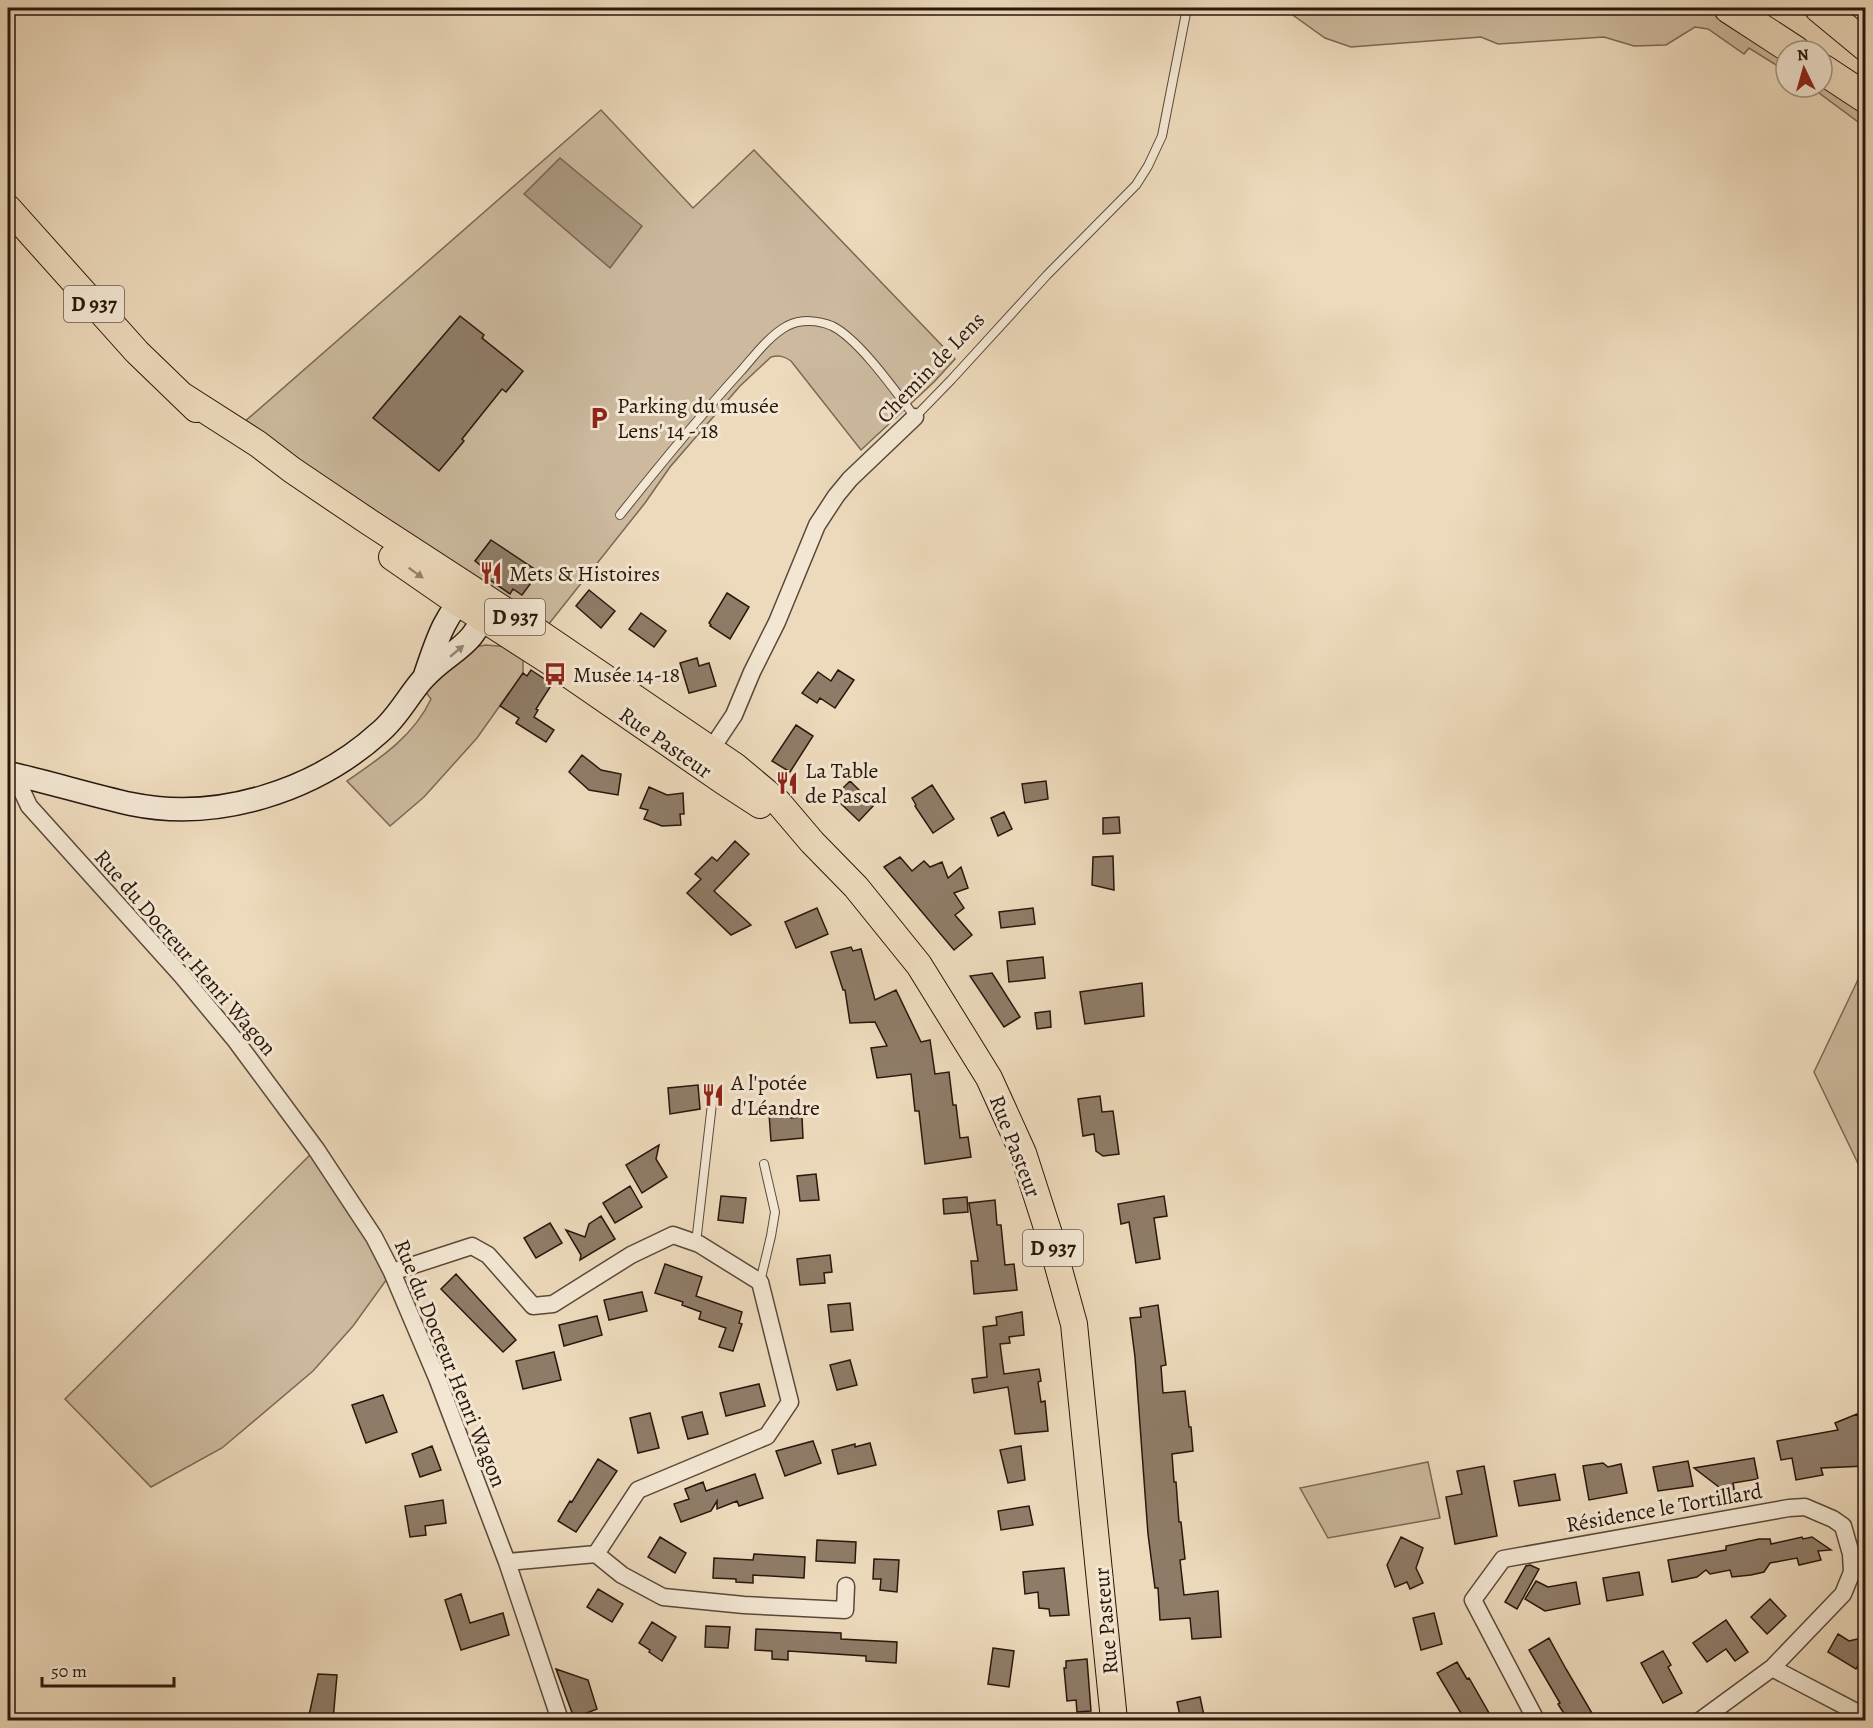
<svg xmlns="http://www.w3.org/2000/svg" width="1873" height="1728" viewBox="0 0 1873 1728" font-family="Alegreya,serif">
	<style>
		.green { fill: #ccb99e; stroke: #7a6855; stroke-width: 1.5 }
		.water { fill: #aa9880; stroke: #766452; stroke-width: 1.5 }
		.building { fill: #8f7c68; stroke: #29170c; stroke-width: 1.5 }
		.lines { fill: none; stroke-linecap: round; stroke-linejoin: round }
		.lane-casing { stroke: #5a4838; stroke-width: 10 }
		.street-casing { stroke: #5a4838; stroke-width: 19 }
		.secondary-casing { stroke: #29170c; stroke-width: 25 }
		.primary-casing { stroke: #29170c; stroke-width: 28 }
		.highway-casing { stroke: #29170c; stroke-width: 32 }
		.lane { stroke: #f3e7d3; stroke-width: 8 }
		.street { stroke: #f3e7d3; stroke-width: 16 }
		.secondary { stroke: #f3e7d3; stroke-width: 22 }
		.primary { stroke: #eddabc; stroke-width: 26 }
		.highway { stroke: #eddabc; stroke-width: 30 }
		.oneway { fill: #95826d }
		.oneway2 { fill: #988979 }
		.labels { text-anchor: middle; stroke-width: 6; stroke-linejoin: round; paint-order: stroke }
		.shield { fill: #f3e7d3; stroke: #665548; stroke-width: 1.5 }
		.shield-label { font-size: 21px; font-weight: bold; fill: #29170c }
		.street-label { font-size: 22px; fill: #29170c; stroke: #f3e7d3 }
		.poi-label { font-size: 22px; fill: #29170c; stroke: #f3e7d3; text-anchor: start }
	</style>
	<rect width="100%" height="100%" fill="#eddabc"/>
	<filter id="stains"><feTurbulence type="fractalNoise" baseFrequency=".00333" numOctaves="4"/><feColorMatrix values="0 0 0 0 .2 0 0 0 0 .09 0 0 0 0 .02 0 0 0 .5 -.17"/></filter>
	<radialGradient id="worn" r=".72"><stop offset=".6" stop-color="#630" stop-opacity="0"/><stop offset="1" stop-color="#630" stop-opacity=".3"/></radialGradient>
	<path class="green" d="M1283 8H1711L1786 57V71L1749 48 1744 54 1708 29 1695 27 1666 45 1634 46 1604 37 1498 44 1481 37 1351 47 1325 38Z
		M1822 81 1865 111V127L1811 87H1822Z
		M601 110 693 208 754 150 955 359 934 382 861 450 791 361C784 356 779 355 771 357L740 386 670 467 645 503 548 625 243 423Z
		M486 645 510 647 523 652V673L477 738 424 797 390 826 347 781C379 759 414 736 431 699L425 691 474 647Z
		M1865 965V1178L1814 1072Z
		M316 1149 392 1272 353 1326 313 1371 222 1448 151 1487 65 1399Z
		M1428 1462 1440 1518 1328 1538 1300 1488Z"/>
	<path class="water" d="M560 158 642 226 610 268 524 194Z"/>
	<path class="building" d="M460 316 484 335 482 338 523 371 506 392 502 389 462 439 464 441 439 471 373 418Z
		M491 540 539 572 522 595 513 589 510 594 483 575 486 570 475 561Z
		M589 590 615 611 601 628 576 606Z
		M727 593 749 607 730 639 710 626 711 625 709 623Z
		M641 613 666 631 654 647 629 629Z
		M697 658 699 666 709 663 716 686 689 693 680 663Z
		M531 670 552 684 536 709 538 710 534 717 554 730 546 742 516 723 519 718 500 706 523 673 527 676Z
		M838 670 854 680 835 708 820 698 817 703 802 693 818 672 831 681Z
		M796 725 813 736 790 772 772 761Z
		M582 755 601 770 621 774 618 795 589 790 569 772Z
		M850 781 874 805 859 821 834 797Z
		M1046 781 1048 799 1025 803 1022 784Z
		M932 785 954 819 933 833 915 806 916 805 912 798Z
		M649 787 667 795 683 793 684 814H680L681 825 662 826 644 819 648 810 640 808Z
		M1004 812 1012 829 998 836 991 818Z
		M1119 817 1120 833 1103 834V818Z
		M735 841 749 854 714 891 751 925 731 935 687 893 701 879 695 874 712 857 717 861Z
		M1113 856 1114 890 1092 885 1093 857Z
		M900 857 912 871 924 861 930 867 942 862 948 878 961 867 968 888 954 893 964 908 955 915 972 935 954 950 884 867Z
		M817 908 828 934 796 948 785 922Z
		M1033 908 1035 924 1001 928 999 912Z
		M851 947 853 951 861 949 875 1000 896 990 921 1042 930 1040 935 1074 949 1072 953 1105H956L960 1138 968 1137 971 1157 925 1164 919 1111H915L911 1074 877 1078 871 1048 887 1046 875 1022 850 1023 845 990H843L831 952Z
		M1043 957 1045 978 1009 982 1007 961Z
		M992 973 1020 1017 1004 1027 970 976Z
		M1142 983 1144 1016 1085 1024 1080 992Z
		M1050 1011 1051 1027 1037 1029 1035 1013Z
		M698 1085 700 1109 670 1114 668 1088Z
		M1100 1096 1102 1112 1113 1111 1119 1154 1103 1156 1096 1151 1094 1134 1083 1136 1078 1099Z
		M790 1112 791 1118 802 1117 803 1138 771 1141 769 1114Z
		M659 1145 656 1159 667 1177 642 1193 626 1165Z
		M816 1174 819 1200 800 1201 797 1176Z
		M630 1186 642 1207 615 1223 603 1203Z
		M721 1196 746 1198 743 1223 718 1220Z
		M1164 1196 1167 1216 1154 1218 1160 1259 1136 1263 1129 1222 1121 1224 1118 1204Z
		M967 1197 968 1212 944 1214 943 1199Z
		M995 1200 997 1225H1001L1005 1265 1014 1264 1017 1290 974 1294 971 1261H978L969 1203Z
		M601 1216 615 1239 580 1260 581 1255 566 1230 585 1237 589 1224Z
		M550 1223 562 1243 536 1258 524 1238Z
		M830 1255 832 1272 824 1273 825 1283 800 1285 797 1259Z
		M665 1264 702 1277 696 1296 742 1312 739 1323 742 1324 733 1351 719 1347 726 1328 699 1319 701 1312 682 1305 683 1302 655 1293Z
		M456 1274 516 1340 503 1352 441 1289Z
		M642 1292 647 1311 609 1320 604 1300Z
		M850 1303 853 1330 831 1332 828 1305Z
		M1158 1305 1166 1365 1161 1366 1163 1393 1185 1391 1189 1427H1191L1193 1451 1172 1454 1174 1482H1176L1179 1522H1181L1185 1559 1180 1560 1184 1595 1218 1591 1221 1637 1192 1639 1190 1618 1160 1620 1158 1588H1155L1148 1534 1135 1357 1130 1318 1141 1317 1140 1308Z
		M1022 1312 1024 1335 1009 1337 1010 1343 1000 1344 1004 1374 1039 1369 1041 1381 1038 1382 1041 1402 1045 1401 1048 1431 1015 1434 1008 1387 974 1393 972 1379 987 1377 983 1327 997 1325 996 1317Z
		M597 1316 602 1335 564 1346 559 1325Z
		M554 1352 561 1380 523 1389 516 1361Z
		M850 1360 857 1385 837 1390 830 1365Z
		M759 1384 765 1406 726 1416 720 1393Z
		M383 1395 397 1432 366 1443 352 1405Z
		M702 1412 708 1434 688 1439 682 1417Z
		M650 1413 659 1448 638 1453 630 1418Z
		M1857 1414 1866 1435V1466L1821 1468 1823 1475 1796 1480 1792 1458 1781 1460 1777 1441 1838 1430 1835 1423Z
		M813 1441 821 1463 785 1476 776 1451Z
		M870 1443 876 1465 838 1474 832 1450 855 1444V1447Z
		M432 1446 441 1470 420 1477 412 1454Z
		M1021 1446 1025 1480 1008 1483 1000 1450Z
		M1754 1458 1758 1479 1733 1483 1736 1500 1694 1468Z
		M598 1459 617 1471 576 1532 558 1521 570 1501 572 1502Z
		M1688 1461 1693 1486 1658 1491 1653 1467Z
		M1603 1463 1608 1467 1621 1464 1627 1493 1589 1500 1583 1466Z
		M1484 1466 1497 1536 1455 1544 1446 1497 1462 1494 1457 1471Z
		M755 1474 763 1498 739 1506 737 1501 717 1509V1501L711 1511 681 1522 674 1504 689 1499 685 1489 703 1482 706 1491Z
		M1555 1474 1560 1500 1519 1506 1514 1481Z
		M443 1500 446 1523 425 1526 426 1535 410 1537 405 1506Z
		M1029 1506 1033 1525 1001 1530 998 1511Z
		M660 1537 686 1553 675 1573 648 1557Z
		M1401 1537 1423 1548 1416 1568 1423 1583 1410 1589 1407 1582 1395 1587 1387 1565Z
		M1802 1537 1803 1539 1812 1537 1831 1550 1818 1551 1821 1560 1799 1565 1797 1558 1770 1563 1764 1572 1751 1575 1732 1577 1730 1570 1710 1574 1706 1570 1697 1577 1672 1582 1668 1560 1726 1550V1546L1759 1539H1770L1771 1544Z
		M817 1540 856 1542 855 1563 816 1561Z
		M754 1554 805 1557 804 1578 753 1575V1583L736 1582V1579L713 1578 714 1558 753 1560Z
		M874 1559 899 1560 897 1592 880 1590 881 1579H873Z
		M1530 1565 1539 1569 1517 1609 1505 1602 1526 1566Z
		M1064 1568 1069 1615 1050 1616 1049 1609 1039 1608 1038 1592 1025 1594 1023 1572Z
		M1639 1572 1643 1595 1607 1601 1603 1578Z
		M1536 1581 1548 1587 1576 1582 1580 1604 1545 1611 1525 1599Z
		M598 1589 623 1604 612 1622 587 1607Z
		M461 1594 470 1623 503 1613 509 1635 461 1650 445 1600Z
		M1770 1599 1786 1616 1767 1634 1751 1617Z
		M1434 1613 1442 1644 1421 1650 1413 1618Z
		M1726 1620 1748 1652 1735 1661 1726 1649 1707 1662 1693 1643Z
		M652 1622 676 1637 662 1661 649 1652 650 1650 639 1643Z
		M706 1626 730 1627 728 1648 705 1647Z
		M756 1629 841 1633V1639L897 1642 896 1663 866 1661V1656L788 1651V1660L772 1659V1651L755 1650Z
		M1838 1634 1849 1641 1866 1637V1653L1856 1669 1828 1652Z
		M1549 1638 1566 1669 1596 1720H1568L1558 1704 1560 1703 1529 1650Z
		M993 1648 1014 1651 1009 1687 988 1684Z
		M1663 1651 1671 1665 1668 1667 1682 1693 1663 1703 1641 1663Z
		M1087 1659 1091 1711 1077 1712 1076 1700 1067 1701 1064 1668H1066V1661Z
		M1457 1662 1467 1679 1469 1678 1493 1720H1465L1437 1673Z
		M556 1669 588 1680 597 1709 574 1718Z
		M318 1674 337 1675 333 1720H308Z
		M1200 1697 1205 1720H1181L1177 1702Z"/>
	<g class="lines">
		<g class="lane-casing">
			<path id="lane" d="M620 515C659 466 699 417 741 371 755 355 769 336 787 326 801 319 818 320 832 326 859 339 896 392 915 417L951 380 1047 275 1136 185 1148 166 1162 136 1187 8
				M696 1243 713 1095
				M760 1282 771 1236 775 1212 764 1164"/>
		</g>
		<g class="street-casing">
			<path id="street" d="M706 757 734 715 752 672 777 622 817 525 836 496 850 479 915 417
				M8 783 22 791 29 806 182 976 236 1041 316 1149 374 1237 392 1272 437 1378 507 1562 560 1720
				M392 1272 472 1246 488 1255 533 1306 553 1304 631 1255 673 1235 699 1244 760 1282 790 1402 767 1436 638 1490 596 1554 507 1562
				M596 1554 622 1575 663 1597 744 1605 845 1610 846 1586
				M1772 1668 1866 1717
				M1536 1720 1473 1600 1503 1559 1789 1508 1805 1507 1833 1519 1843 1526 1851 1554 1852 1572 1843 1594 1772 1668 1701 1720"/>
		</g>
		<g class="secondary-casing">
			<path id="secondary" d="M424 678C436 644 443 615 471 590
				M8 773C49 782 90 795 131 804 218 822 315 791 380 732 398 717 408 696 423 679 452 647 475 650 488 601"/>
		</g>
		<g class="primary-casing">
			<path id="primary" d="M8 208 137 352 196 409
				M183 396 258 444 292 470 369 522 532 628 735 766 778 802 812 842 856 887 919 965 989 1078 1023 1153 1050 1237 1074 1324 1114 1720
				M392 557 457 602 552 663 723 781 760 805"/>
		</g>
		<g class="highway-casing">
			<path id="highway" d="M1729 8 1795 51
				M1820 8 1866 46
				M1822 69 1866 98"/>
		</g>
		<use href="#lane" class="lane"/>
		<use href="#street" class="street"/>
		<use href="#secondary" class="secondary"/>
		<use href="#primary" class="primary"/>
		<use href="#highway" class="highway"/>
	</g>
	<defs><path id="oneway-solid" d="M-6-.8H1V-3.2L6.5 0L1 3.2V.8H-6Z" transform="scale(1.5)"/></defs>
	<use class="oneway" href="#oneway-solid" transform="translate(416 573) rotate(35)"/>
	<use class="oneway2" href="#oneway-solid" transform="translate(457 651) rotate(-40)"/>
	<defs>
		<g id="parking-bare" transform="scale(1.8)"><path d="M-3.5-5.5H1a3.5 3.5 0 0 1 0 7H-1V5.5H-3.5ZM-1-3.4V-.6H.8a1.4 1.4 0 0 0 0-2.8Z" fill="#8f2418" stroke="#f3e7d3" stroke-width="2.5" paint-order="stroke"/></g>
		<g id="restaurant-bare" transform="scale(1.8)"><path d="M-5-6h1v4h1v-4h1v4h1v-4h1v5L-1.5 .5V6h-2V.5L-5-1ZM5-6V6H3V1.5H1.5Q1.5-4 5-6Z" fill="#8f2418" stroke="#f3e7d3" stroke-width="2.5" paint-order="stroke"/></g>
		<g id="bus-bare" transform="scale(1.8)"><path d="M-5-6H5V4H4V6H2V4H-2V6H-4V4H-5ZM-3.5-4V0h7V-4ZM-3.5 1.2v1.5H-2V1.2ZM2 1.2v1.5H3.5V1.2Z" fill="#8f2418" stroke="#f3e7d3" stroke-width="2.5" paint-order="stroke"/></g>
	</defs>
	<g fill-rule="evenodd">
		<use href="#parking-bare" x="599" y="418"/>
		<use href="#restaurant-bare" x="491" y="573"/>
		<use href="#bus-bare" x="555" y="674"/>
		<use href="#restaurant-bare" x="787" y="783"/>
		<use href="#restaurant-bare" x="713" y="1095"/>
	</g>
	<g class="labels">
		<g class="shield">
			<rect x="64" y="286" width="60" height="36" rx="4.5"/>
			<rect x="485" y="599" width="60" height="36" rx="4.5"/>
			<rect x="1023" y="1230" width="60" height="36" rx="4.5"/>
		</g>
		<g class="shield-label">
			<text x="94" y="311">D 937</text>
			<text x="515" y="624">D 937</text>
			<text x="1053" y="1255">D 937</text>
		</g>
		<g class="street-label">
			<text transform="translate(930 367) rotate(-46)" y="8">Chemin de Lens</text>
			<text transform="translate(666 742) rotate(35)" y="8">Rue Pasteur</text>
			<text transform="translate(186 952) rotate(49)" y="8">Rue du Docteur Henri Wagon</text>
			<text transform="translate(1016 1146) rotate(69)" y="8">Rue Pasteur</text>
			<text transform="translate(451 1363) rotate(68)" y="8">Rue du Docteur Henri Wagon</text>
			<text transform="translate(1664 1507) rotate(-10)" y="8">Résidence le Tortillard</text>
			<text transform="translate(1105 1621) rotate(-95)" y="8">Rue Pasteur</text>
		</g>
		<g class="poi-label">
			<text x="617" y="413">Parking du musée<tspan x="617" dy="25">Lens' 14 - 18</tspan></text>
			<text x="509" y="581">Mets &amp; Histoires</text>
			<text x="573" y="682">Musée 14-18</text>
			<text x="805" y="778">La Table<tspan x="805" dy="25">de Pascal</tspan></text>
			<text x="731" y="1090">A l'potée<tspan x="731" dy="25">d'Léandre</tspan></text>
		</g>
	</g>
	<rect width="1873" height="1728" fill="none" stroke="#eddabc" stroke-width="30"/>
	<rect x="9" y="9" width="1855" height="1710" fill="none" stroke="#29170c" stroke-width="3"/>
	<rect x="15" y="15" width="1843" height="1698" fill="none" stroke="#29170c" stroke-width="1.5"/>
	<g transform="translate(1804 69) rotate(355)"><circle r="28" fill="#f3e7d3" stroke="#a29483" stroke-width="1.5"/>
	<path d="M0-4.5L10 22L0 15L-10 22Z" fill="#8f2418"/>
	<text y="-9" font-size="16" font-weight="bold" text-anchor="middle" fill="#29170c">N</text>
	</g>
	<path d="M42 1677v9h132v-9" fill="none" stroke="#29170c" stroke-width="3"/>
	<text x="51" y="1677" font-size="18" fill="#29170c" stroke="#f3e7d3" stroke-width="4.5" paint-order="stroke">50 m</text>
	<rect width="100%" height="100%" filter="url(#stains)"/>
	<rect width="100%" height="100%" fill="url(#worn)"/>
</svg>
